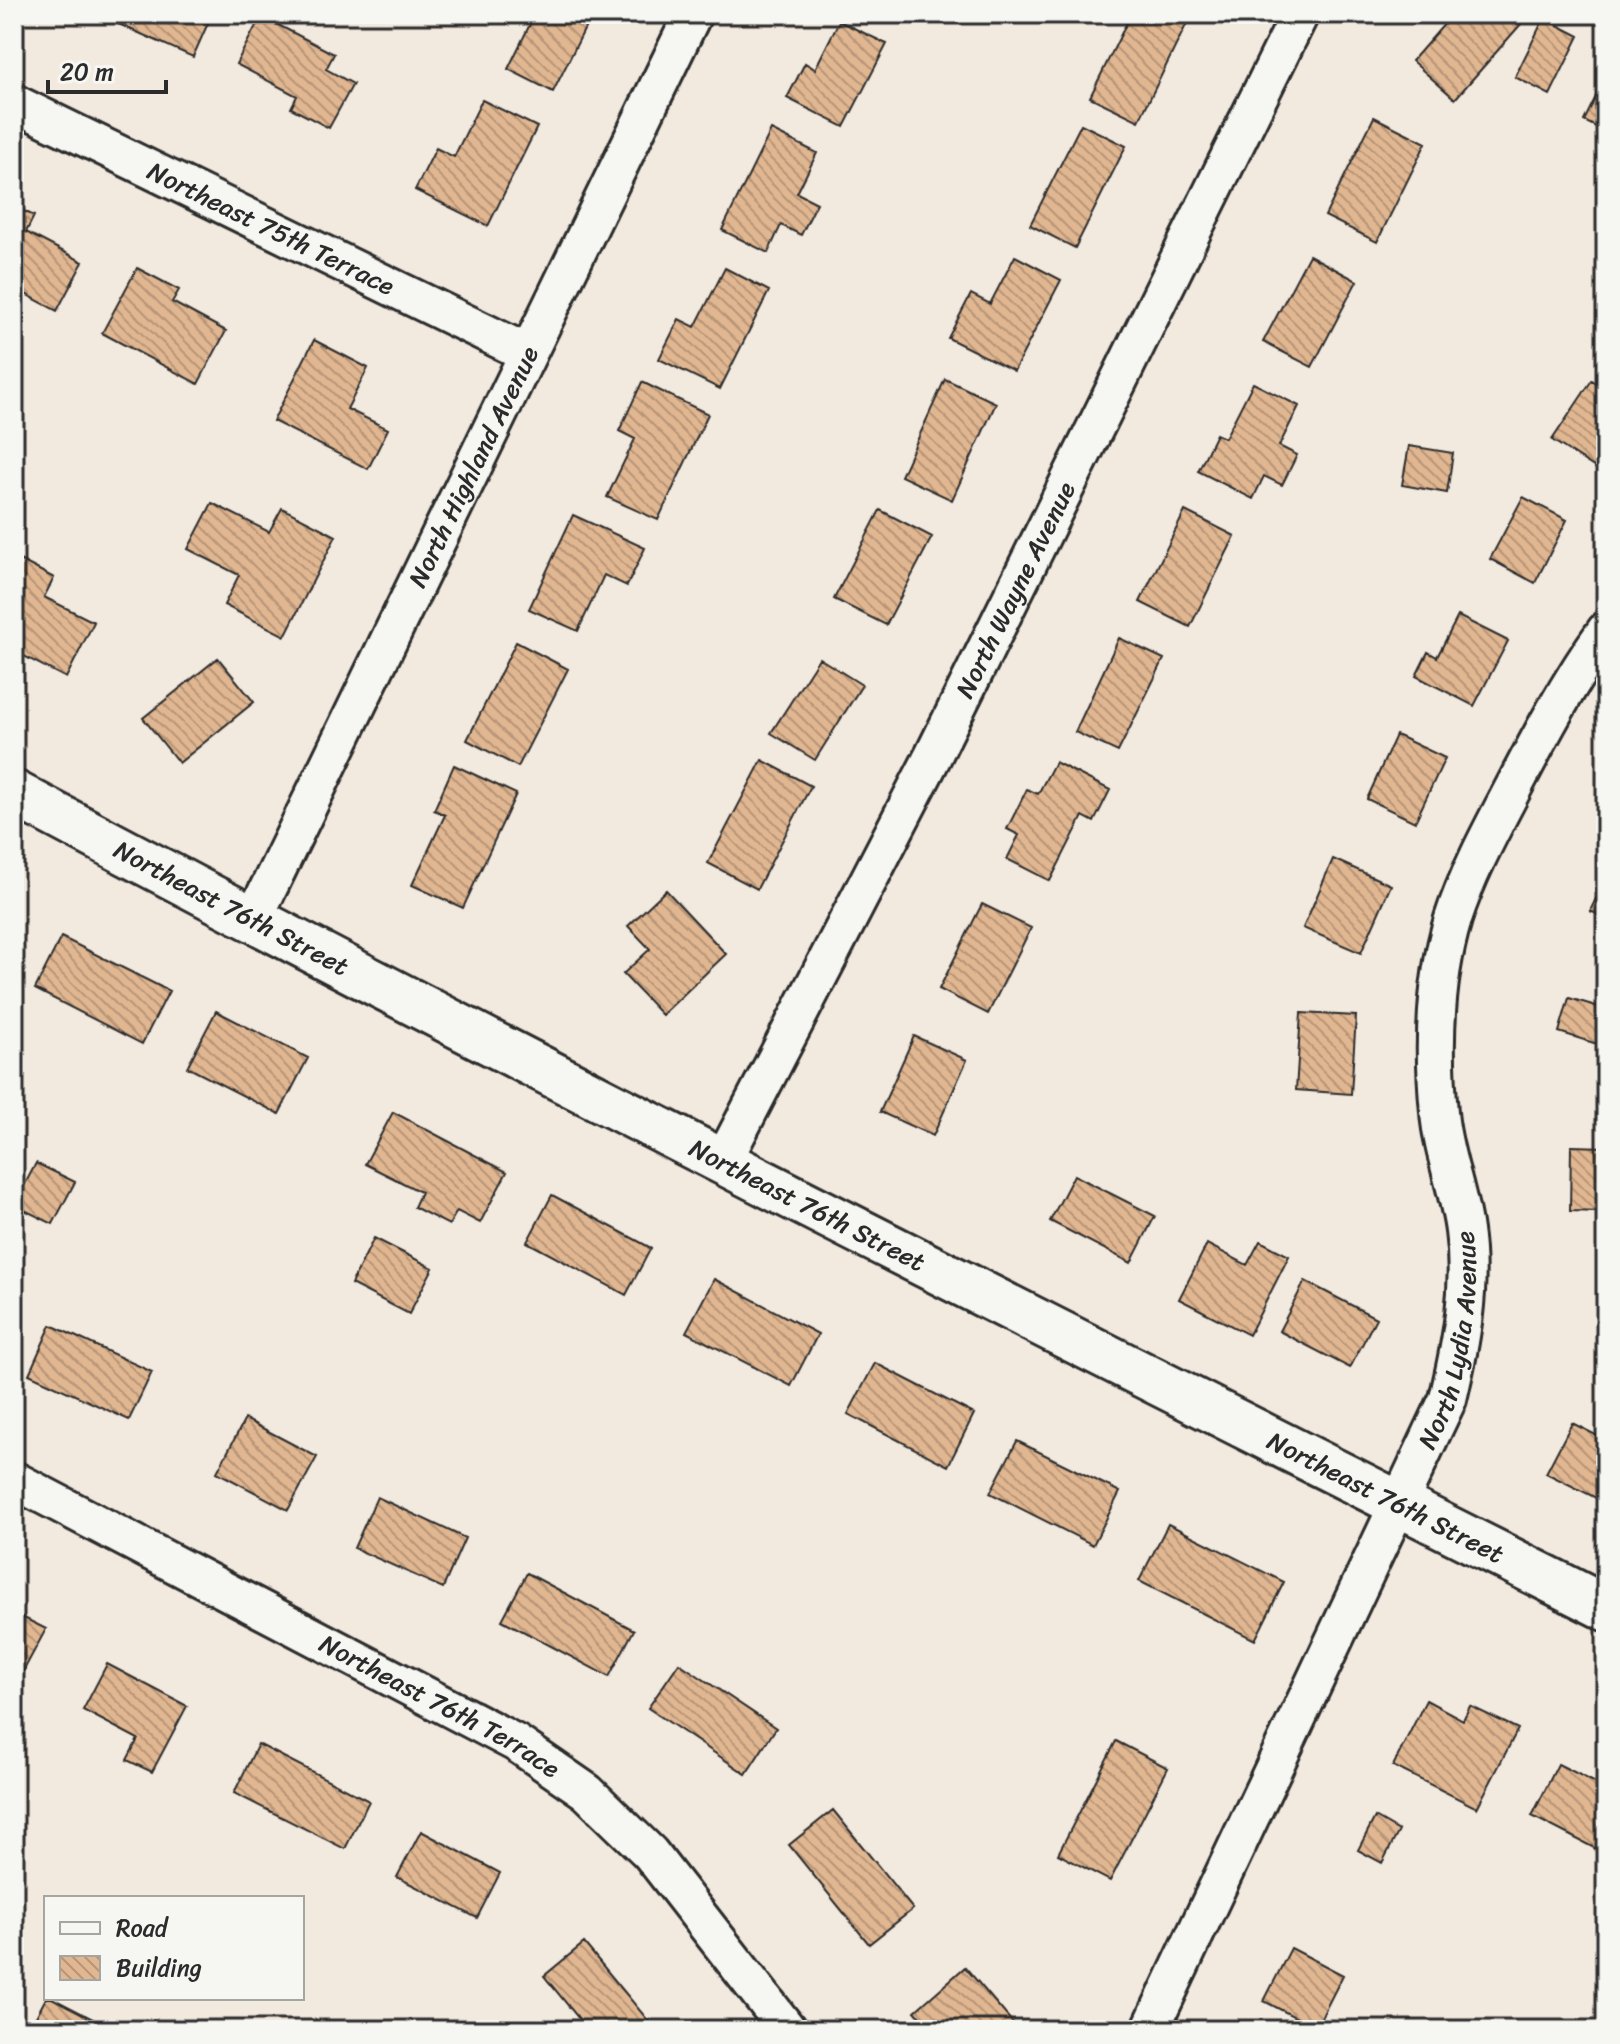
<svg xmlns="http://www.w3.org/2000/svg" width="1620" height="2044" viewBox="0 0 1620 2044" font-family="Sriracha,sans-serif">
	<style>
		.building { fill: url(#building-back-hatch); stroke: #2b2b2b; stroke-width: 2 }
		.lines { fill: none; stroke-linecap: round; stroke-linejoin: round }
		.minor-casing { stroke: #2b2b2b; stroke-width: 42 }
		.tertiary-casing { stroke: #2b2b2b; stroke-width: 50 }
		.minor { stroke: #f6f6f2; stroke-width: 36 }
		.tertiary { stroke: #f6f6f2; stroke-width: 44 }
		.labels { text-anchor: middle; stroke-width: 6; stroke-linejoin: round; paint-order: stroke }
		.street-label { font-size: 26px; fill: #2b2b2b; stroke: #f6f6f2 }
	</style>
	<defs>
		<pattern id="building-back-hatch" width="6" height="6" patternUnits="userSpaceOnUse" patternTransform="scale(2)"><rect width="6" height="6" fill="#e1b791"/><path d="M-1 5l2 2M0 0l6 6M5-1l2 2" fill="none" stroke="#b79577"/></pattern>
	</defs>
	<rect width="100%" height="100%" fill="#f2e9df"/>
	<filter id="ink" filterUnits="userSpaceOnUse"><feTurbulence type="fractalNoise" baseFrequency=".0125" numOctaves="2"/><feDisplacementMap in="SourceGraphic" scale="16" xChannelSelector="R" yChannelSelector="G"/><feConvolveMatrix kernelMatrix="1 2 1 2 8 2 1 2 1" color-interpolation-filters="sRGB"/></filter>
	<g filter="url(#ink)">
		<path class="building" d="M96 14H212L193 57Z
			M535 14H592L553 92 508 69Z
			M1131 14H1185L1190 17 1139 121 1090 97Z
			M1453 14H1510L1521 24 1455 99 1412 61Z
			M261 16 334 54 326 69 353 84 329 128 291 108 297 96 236 64Z
			M1544 18 1579 36 1550 95 1515 77Z
			M839 21 887 44 844 127 787 98 805 63 815 69Z
			M1606 76V132L1584 121Z
			M482 100 537 127 488 226 415 190 436 148 454 157Z
			M1374 117 1426 143 1377 242 1325 216Z
			M1081 124 1126 146 1075 248 1030 225Z
			M771 130 817 153 797 193 817 203 801 235 781 225 768 253 722 230Z
			M14 206 34 216 26 232 83 262 57 311 14 288Z
			M1309 255 1357 281 1312 367 1263 342Z
			M1015 256 1061 280 1014 371 948 338 971 294 990 304Z
			M137 268 179 290 172 302 226 331 198 384 102 333Z
			M725 268 769 291 720 389 659 359 679 319 695 327Z
			M314 340 368 368 347 409 388 429 368 469 273 421Z
			M945 379 996 403 952 500 901 476Z
			M1592 380 1606 389V455L1597 469 1552 440Z
			M642 382 708 414 658 520 607 497 635 439 619 431Z
			M1253 383 1299 406 1279 446 1297 455 1282 485 1264 476 1253 499 1198 471 1216 434 1225 438Z
			M1409 446 1453 453 1447 493 1402 485Z
			M1523 497 1567 520 1535 583 1490 559Z
			M212 503 269 532 282 508 336 536 285 636 224 605 239 575 188 549Z
			M880 510 932 537 886 625 834 599Z
			M1185 511 1235 536 1190 627 1140 602Z
			M573 515 645 548 627 586 604 575 578 631 529 609Z
			M14 557 54 578 44 597 94 622 66 678 14 651Z
			M1458 616 1508 641 1474 706 1416 676 1428 652 1437 657Z
			M1119 638 1164 659 1118 752 1075 732Z
			M516 642 568 669 518 767 467 740Z
			M218 658 254 702 179 763 143 718Z
			M819 658 862 685 815 760 771 733Z
			M1396 735 1445 758 1415 822 1367 799Z
			M762 760 811 786 757 889 708 863Z
			M1055 762 1110 790 1094 822 1083 816 1050 881 1007 859 1019 835 1007 829 1027 789 1038 794Z
			M454 765 516 794 463 908 412 885 445 815 434 810Z
			M1333 859 1391 885 1361 953 1303 928Z
			M1606 878V918L1590 911Z
			M666 890 726 954 662 1015 623 974 650 949 628 926Z
			M982 904 1031 928 988 1014 939 989Z
			M61 937 169 991 142 1044 35 989Z
			M1569 998 1606 1009 1597 1044 1559 1032Z
			M216 1011 308 1058 279 1114 187 1067Z
			M1301 1013 1356 1016 1351 1094 1296 1090Z
			M914 1036 967 1060 933 1136 880 1112Z
			M393 1112 507 1172 480 1223 457 1211 449 1225 414 1207 421 1192 365 1164Z
			M1571 1146 1606 1147V1202H1600V1212L1570 1211Z
			M36 1163 75 1182 53 1224 14 1205Z
			M1074 1175 1155 1216 1131 1263 1050 1221Z
			M552 1195 651 1248 626 1295 527 1242Z
			M374 1238 433 1268 409 1314 351 1284Z
			M1260 1241 1289 1256 1249 1335 1179 1299 1207 1244 1247 1265Z
			M714 1279 818 1334 791 1386 686 1332Z
			M1305 1281 1376 1318 1350 1368 1279 1331Z
			M51 1325 152 1372 129 1420 29 1374Z
			M875 1363 974 1414 948 1466 848 1414Z
			M245 1419 317 1457 288 1510 217 1472Z
			M1572 1423 1606 1440V1503L1546 1473Z
			M1017 1441 1120 1492 1093 1545 990 1493Z
			M377 1497 465 1538 443 1588 354 1548Z
			M1168 1524 1284 1582 1255 1640 1139 1581Z
			M527 1573 634 1630 609 1677 502 1620Z
			M14 1613 46 1629 18 1681 14 1679Z
			M679 1663 776 1728 746 1774 648 1708Z
			M107 1664 187 1706 152 1772 127 1760 138 1739 83 1710Z
			M1426 1700 1463 1720 1470 1706 1518 1729 1477 1808 1393 1766Z
			M1116 1741 1168 1768 1110 1881 1058 1854Z
			M258 1744 369 1801 345 1849 234 1793Z
			M1558 1764 1606 1788V1854L1532 1816Z
			M833 1810 913 1909 869 1944 789 1845Z
			M1375 1817 1399 1831 1382 1863 1358 1850Z
			M421 1831 500 1873 477 1918 397 1877Z
			M584 1943 651 2024 643 2030H588L544 1976Z
			M1291 1948 1343 1975 1316 2028 1264 2001Z
			M965 1967 1019 2030H931L915 2011Z
			M46 1998H52L114 2030H29Z"/>
		<g class="lines">
			<g class="minor-casing">
				<g id="minor">
					<path id="s1" d="M14 103 527 353"/>
					<path id="s2" d="M253 920 693 14"/>
					<path id="s3" d="M722 1163 933 756 1300 14"/>
					<path id="s4" d="M14 1480 516 1743 587 1792 650 1853 788 2030"/>
					<path id="s5" d="M1150 2030 1448 1399C1461 1344 1472 1287 1464 1231 1459 1191 1442 1152 1439 1112 1433 1050 1435 980 1453 919 1466 878 1488 836 1508 798 1537 742 1569 681 1606 630"/>
				</g>
			</g>
			<g class="tertiary-casing">
				<g id="tertiary">
					<path id="s6" d="M14 793C540 1073 1073 1340 1606 1608"/>
				</g>
			</g>
			<use href="#minor" class="minor"/>
			<use href="#tertiary" class="tertiary"/>
		</g>
	</g>
	<g class="labels">
		<g class="street-label">
			<text dy="9" stroke="none"><textPath href="#s1" startOffset="286">Northeast 75th Terrace</textPath></text>
			<text dy="9" stroke="none"><textPath href="#s2" startOffset="504">North Highland Avenue</textPath></text>
			<text dy="9" stroke="none"><textPath href="#s3" startOffset="644">North Wayne Avenue</textPath></text>
			<text dy="9" stroke="none"><textPath href="#s6" startOffset="246">Northeast 76th Street</textPath></text>
			<text dy="9" stroke="none"><textPath href="#s6" startOffset="894">Northeast 76th Street</textPath></text>
			<text dy="9" stroke="none"><textPath href="#s5" startOffset="756">North Lydia Avenue</textPath></text>
			<text dy="9" stroke="none"><textPath href="#s6" startOffset="1542">Northeast 76th Street</textPath></text>
			<text dy="9" stroke="none"><textPath href="#s4" startOffset="482">Northeast 76th Terrace</textPath></text>
		</g>
	</g>
	<rect width="1620" height="2044" fill="none" stroke="#f6f6f2" stroke-width="48"/>
	<rect x="24" y="24" width="1572" height="1996" fill="none" stroke="#2b2b2b" stroke-width="3" filter="url(#ink)"/>
	<rect x="44" y="1896" width="260" height="104" fill="#f6f6f2" stroke="#a5a5a2" stroke-width="2"/>
	<rect x="60" y="1922" width="40" height="12" fill="#f6f6f2" stroke="#a5a5a2" stroke-width="2"/>
	<text x="116" y="1936" font-size="24" fill="#2b2b2b">Road</text>
	<rect x="60" y="1956" width="40" height="24" fill="url(#building-back-hatch)" stroke="#a5a5a2" stroke-width="2"/>
	<text x="116" y="1976" font-size="24" fill="#2b2b2b">Building</text>
	<path d="M48 80v12h118v-12" fill="none" stroke="#2b2b2b" stroke-width="4"/>
	<text x="60" y="80" font-size="24" fill="#2b2b2b" stroke="#f6f6f2" stroke-width="6" paint-order="stroke">20 m</text>
</svg>
